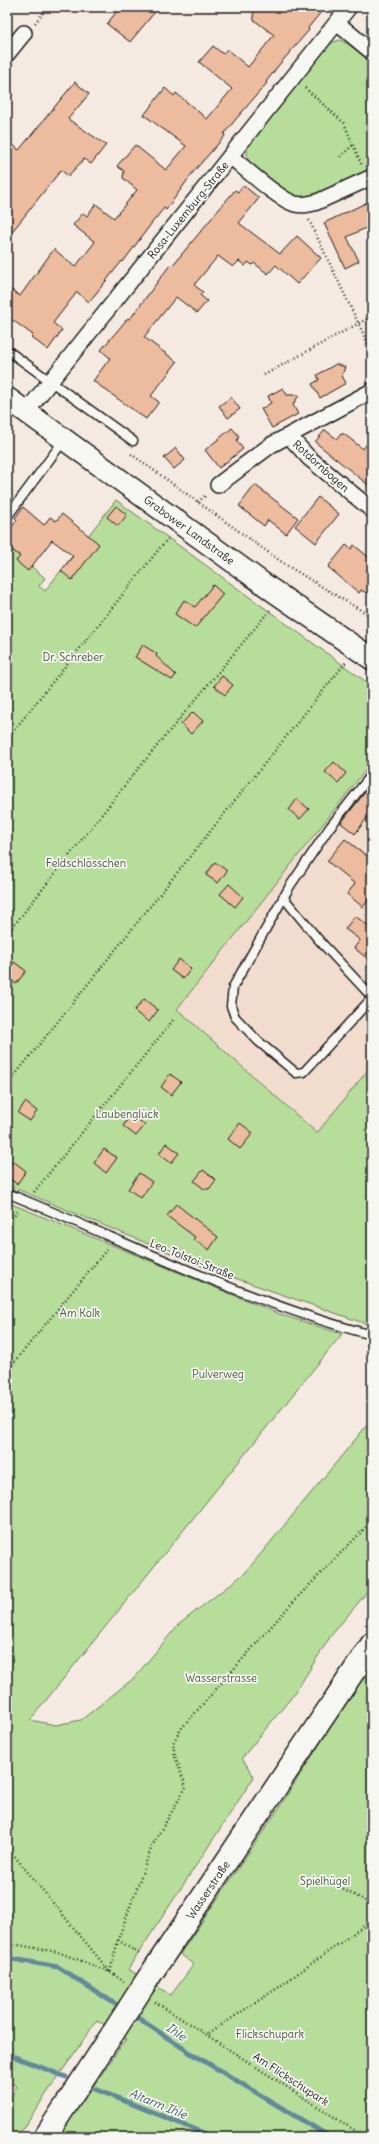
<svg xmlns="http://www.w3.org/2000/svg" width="379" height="2144" viewBox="0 0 379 2144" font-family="Delius,sans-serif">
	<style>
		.built { fill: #f2dccd }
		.green { fill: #b6dd99; stroke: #697c5a }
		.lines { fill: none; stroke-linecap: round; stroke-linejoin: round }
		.stream { stroke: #62899c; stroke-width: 5 }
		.building { fill: #edbb9d; stroke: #1c1c1c }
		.lane-casing { stroke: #1c1c1c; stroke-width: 11 }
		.street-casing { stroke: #1c1c1c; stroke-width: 18 }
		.secondary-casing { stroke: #1c1c1c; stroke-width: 24 }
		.primary-casing { stroke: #1c1c1c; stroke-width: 25 }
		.path { stroke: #1c1c1c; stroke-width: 2.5; stroke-dasharray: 1 3; stroke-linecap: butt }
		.lane { stroke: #f6f6f2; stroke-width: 8 }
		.street { stroke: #f6f6f2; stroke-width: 15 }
		.secondary { stroke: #f6f6f2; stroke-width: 21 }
		.primary { stroke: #f6f6f2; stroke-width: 22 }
		.primary-bridge-casing { stroke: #1c1c1c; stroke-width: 25; stroke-linecap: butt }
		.primary-bridge { stroke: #f6f6f2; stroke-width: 22 }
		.labels { text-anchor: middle; stroke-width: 3.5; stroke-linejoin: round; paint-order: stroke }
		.street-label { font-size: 11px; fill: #1c1c1c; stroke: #f6f6f2 }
		.park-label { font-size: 11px; fill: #4a5642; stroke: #f6f6f2 }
		.water-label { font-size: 12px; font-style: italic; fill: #455b67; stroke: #f6f6f2 }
	</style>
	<rect width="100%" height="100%" fill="#f4eae1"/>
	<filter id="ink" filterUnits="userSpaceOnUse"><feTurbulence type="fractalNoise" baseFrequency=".025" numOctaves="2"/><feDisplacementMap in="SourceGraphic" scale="8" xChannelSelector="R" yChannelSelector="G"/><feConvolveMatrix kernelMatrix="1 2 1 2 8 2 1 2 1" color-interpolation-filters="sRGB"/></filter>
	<g filter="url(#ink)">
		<path class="built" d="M351 789 372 806V1065L317 1133 177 1009Z"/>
		<path class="green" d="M340 40 348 44 372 63V169C354 177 313 200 295 197L251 165 247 157V148L328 46 333 42Z
			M116 500 372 686V762L177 1009 317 1133 372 1065V1326L206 1268 7 1185V546L45 578 39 586 45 591Z
			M7 1202 282 1315 342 1334 30 1720 56 1725 81 1720 134 1678 178 1625 245 1573 372 1419V1586L330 1637 295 1693 242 1758 254 1777 128 1969 171 1995 194 1964 180 1954 277 1811 372 1662V2137H58L126 2039 97 2020 17 2137H7V2104L17 2086 7 2081Z"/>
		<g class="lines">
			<path class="stream" d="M7 1958 58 1967 123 2009
				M132 2014 189 2052 330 2137
				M7 2054 66 2077
				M95 2089 214 2137"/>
		</g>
		<path class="building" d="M120 7H159L130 42 107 24Z
			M258 7H325L308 28 309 30 278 66 266 82 267 83 236 119 224 134 225 136 194 171 166 210 164 208 151 224 123 262 122 261 89 302 77 292 53 323 62 330 48 350 31 337 33 335 7 316V287L20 296 54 249 75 267 95 242 73 225 83 213 87 216 96 204 114 218 137 190 123 178 124 171 117 166 135 145 166 170 186 146 144 115 165 88 174 96 176 93 207 119 232 89 199 62 213 46 223 54 227 49 248 67 274 35 254 20 253 14Z
			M75 82 89 94 68 119 106 145 91 164 84 159 68 176 61 170 7 238V140L19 150Z
			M243 185 259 198 239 223 280 254 297 236 321 258 297 284 276 265 268 274 254 263 252 265 248 262 245 266 239 261 233 267 218 256 194 285 203 292 200 295 207 301 197 313 176 297 144 337 177 362 151 396 159 402 146 419 93 381 110 358 101 350 128 318 130 319 170 265 172 266 235 190 238 192Z
			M372 200V225L347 237 359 261 345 268 324 223Z
			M336 364 345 367 342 376 346 383 320 398 312 384 319 380 317 375Z
			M283 388 287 395H299L293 405 298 414 272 428 261 409 271 403 268 396Z
			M231 397 240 409 228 418 219 406Z
			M232 428 239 436 237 441 243 449 219 468 205 450Z
			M325 430 337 439 341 434H344L363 449 372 437V488L315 442Z
			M176 448 185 460 174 469 164 458Z
			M255 485 298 518 286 534 268 520 264 526 239 506Z
			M318 497 339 514 316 543 295 526Z
			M116 506 127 515 118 526 107 517Z
			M23 507 44 525 50 517 56 521 62 514 99 544 72 580 61 571 73 556 52 540 28 571 16 561 20 556 7 546V533L17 520 15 518Z
			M346 545 351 549 354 545 372 560V596L361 590 359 593 328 567Z
			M213 585 223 594 195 628 175 614 184 600 195 607Z
			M143 645 157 654 156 656 176 675 172 680 135 657Z
			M222 676 233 685 225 695 214 686Z
			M193 712 203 721 191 734 181 724Z
			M334 762 346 773 338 783 325 772Z
			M372 783V811L355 834 341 823Z
			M297 799 309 809 300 819 289 810Z
			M345 839 372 860V896L363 907 347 894 355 884 327 861Z
			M215 862 227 871 218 883 206 875Z
			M229 884 243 897 235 907 220 894Z
			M355 916 370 927 372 924V962L354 948 360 940 345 929Z
			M179 959 191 969 183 979 171 970Z
			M14 962 26 971 16 984 7 977V971Z
			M144 999 158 1010 149 1022 134 1011Z
			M170 1074 181 1082 171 1095 161 1087Z
			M25 1102 37 1111 30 1121 18 1113Z
			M131 1114 145 1125 136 1136 123 1126Z
			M240 1123 253 1133 240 1149 228 1139Z
			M166 1143 179 1153 171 1163 159 1154Z
			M104 1149 117 1158 106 1173 94 1163Z
			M13 1161 26 1171 17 1184 7 1177V1169Z
			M203 1170 216 1180 209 1189H204L194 1181Z
			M139 1173 152 1182 141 1198 128 1189Z
			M176 1204 218 1237 209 1250 193 1239 195 1237 167 1216Z"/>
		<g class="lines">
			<g class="lane-casing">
				<path id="lane" d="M7 350 133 441
					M7 517 64 440
					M372 774 330 827 290 886 233 987 231 1006 235 1017 258 1041 296 1073 304 1072 372 998
					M283 897 318 939 372 997
					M7 1193C128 1242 246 1302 372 1335"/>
			</g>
			<g class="street-casing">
				<path id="street" d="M337 23 372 52
					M7 54 24 33
					M230 156C246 169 278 199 295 204 303 206 310 204 317 202L372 177
					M26 412 349 7
					M289 436 309 458 372 510
					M218 485 271 445 372 391"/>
			</g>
			<g class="secondary-casing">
				<path id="secondary" d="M7 398 272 590 372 659"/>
			</g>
			<g class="primary-casing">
				<path id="primary" d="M147 1980 372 1644
					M45 2137 113 2033"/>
			</g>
			<path class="path" d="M35 23 48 7
				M305 88 344 123 362 166
				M340 157 353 145
				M309 220 372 352
				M264 375 372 316
				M131 454 286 565 372 617
				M198 502 206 495
				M7 739 168 538
				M7 934 133 775 270 610
				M7 1085 346 662
				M34 1192 174 1019
				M7 1225 19 1210
				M7 1371 108 1248
				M366 1625 372 1616
				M7 1847 110 1972
				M336 1886 364 1900 372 1907
				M118 1940 141 1955
				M7 1943 58 1952 110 1972 124 1982
				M110 1972 118 1940 152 1846 186 1787 175 1756 173 1743 181 1729 292 1603 372 1521
				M155 2002 365 2137
				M208 2034 279 1987 372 1920"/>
			<use href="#lane" class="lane"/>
			<use href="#street" class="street"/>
			<use href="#secondary" class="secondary"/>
			<use href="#primary" class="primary"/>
			<g class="primary-bridge-casing">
				<path id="primary-bridge" d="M113 2033 147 1980"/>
			</g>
			<use href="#primary-bridge" class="primary-bridge"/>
		</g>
	</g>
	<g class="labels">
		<g class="street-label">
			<text transform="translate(188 210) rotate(-51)" y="4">Rosa-Luxemburg-Straße</text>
			<text transform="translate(321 466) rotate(42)" y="4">Rotdornbogen</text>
			<text transform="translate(189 530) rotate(36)" y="4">Grabower Landstraße</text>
			<text transform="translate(192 1259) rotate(22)" y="4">Leo-Tolstoi-Straße</text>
			<text transform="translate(208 1890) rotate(-56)" y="4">Wasserstraße</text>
			<text transform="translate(291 2079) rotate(33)" y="4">Am Flickschupark</text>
		</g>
		<g class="park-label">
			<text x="73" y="661">Dr. Schreber</text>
			<text x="86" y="867">Feldschlösschen</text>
			<text x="127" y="1118">Laubenglück</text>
			<text x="80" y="1317">Am Kolk</text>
			<text x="218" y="1378">Pulverweg</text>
			<text x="221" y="1682">Wasserstrasse</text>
			<text x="325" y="1885">Spielhügel</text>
			<text x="270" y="2038">Flickschupark</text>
		</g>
		<g class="water-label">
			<text transform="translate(176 2032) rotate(33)" y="4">Ihle</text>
			<text transform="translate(158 2104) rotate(22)" y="4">Altarm Ihle</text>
		</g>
	</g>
	<rect width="379" height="2144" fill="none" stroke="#f6f6f2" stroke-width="24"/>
	<rect x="12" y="12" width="355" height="2120" fill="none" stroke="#1c1c1c" stroke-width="1.5" filter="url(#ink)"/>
</svg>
